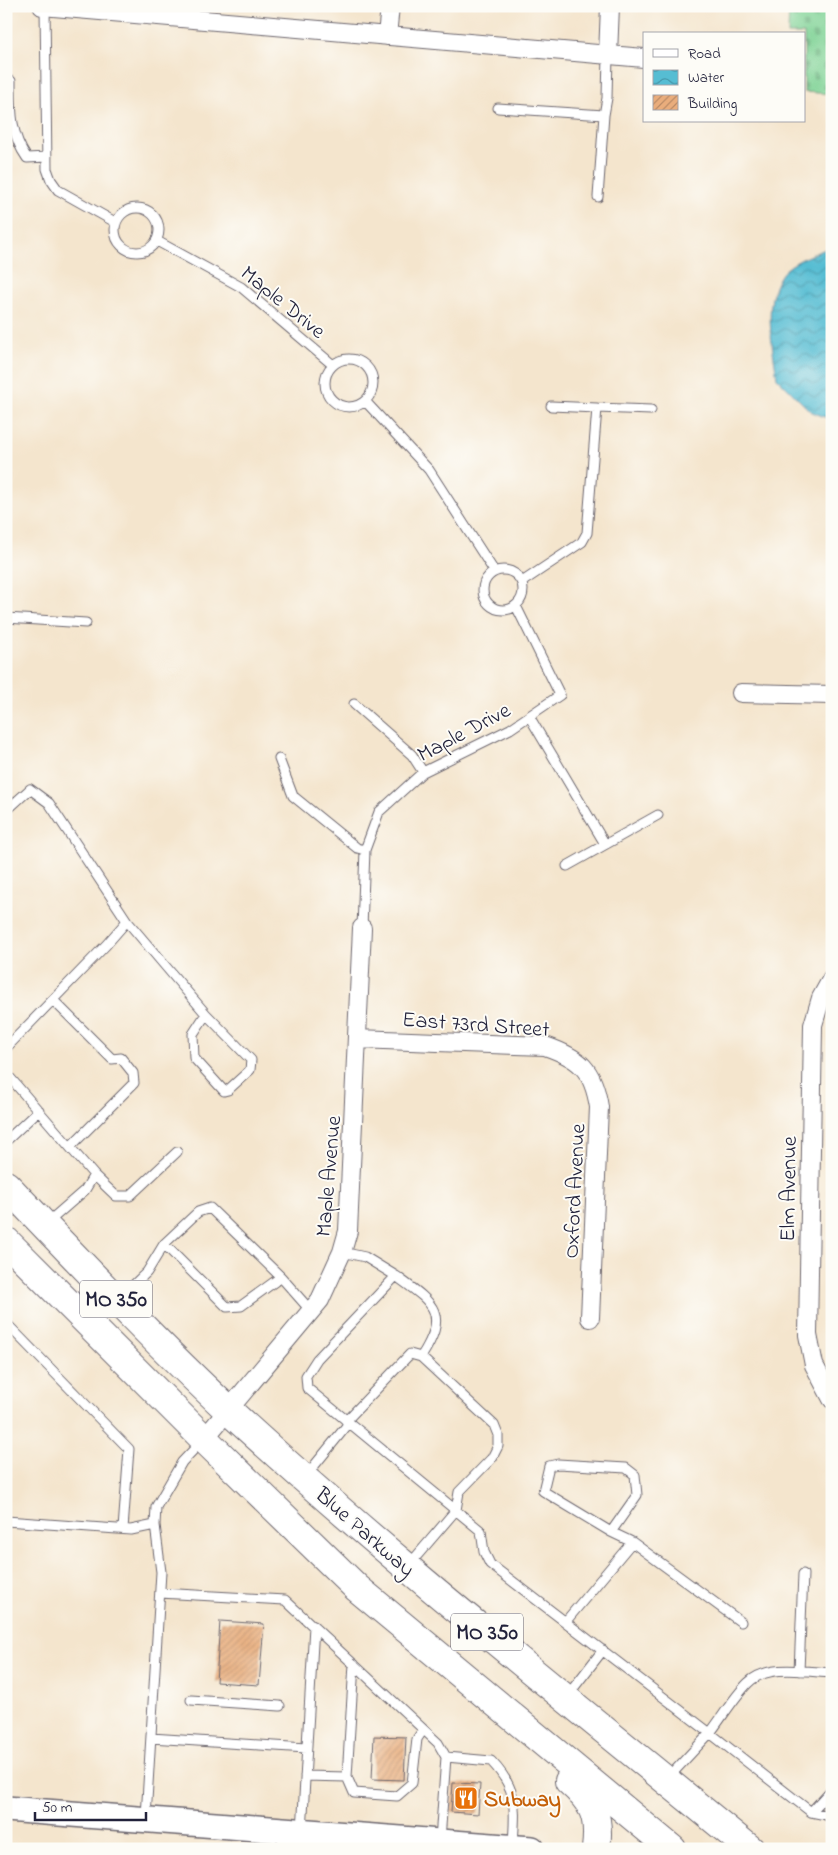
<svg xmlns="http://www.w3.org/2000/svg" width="838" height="1855" viewBox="0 0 838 1855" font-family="'Indie Flower',sans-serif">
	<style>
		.cemetery { fill: url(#cemetery-stones); stroke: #517a68 }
		.water { fill: url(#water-waves); stroke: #3c7087 }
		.building { fill: url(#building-hatch) }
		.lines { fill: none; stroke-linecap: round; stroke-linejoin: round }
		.service-casing { stroke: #6c666e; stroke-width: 11 }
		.minor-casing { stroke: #6c666e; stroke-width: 20 }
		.secondary-casing { stroke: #6c666e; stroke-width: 28 }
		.trunk-casing { stroke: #6c666e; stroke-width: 30 }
		.service { stroke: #fff; stroke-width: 9 }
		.minor { stroke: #fff; stroke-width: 18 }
		.secondary { stroke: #fff; stroke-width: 25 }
		.trunk { stroke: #fff; stroke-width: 28 }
		.labels { text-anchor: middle; stroke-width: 4; stroke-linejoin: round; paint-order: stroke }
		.shield { fill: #fdfcf7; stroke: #646373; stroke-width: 1 }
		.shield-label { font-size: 21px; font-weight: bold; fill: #22223b }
		.street-label { font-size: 22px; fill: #22223b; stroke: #fdfcf7 }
		.food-label { font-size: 22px; font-weight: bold; fill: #c56008; stroke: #fdfcf7; text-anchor: start }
	</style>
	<defs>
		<pattern id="cemetery-stones" width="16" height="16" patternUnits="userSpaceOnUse" patternTransform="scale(1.25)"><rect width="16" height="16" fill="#80d396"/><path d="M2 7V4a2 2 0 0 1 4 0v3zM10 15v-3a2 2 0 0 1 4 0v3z" fill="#6eb582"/></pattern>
		<pattern id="water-waves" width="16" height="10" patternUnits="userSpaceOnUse" patternTransform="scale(1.25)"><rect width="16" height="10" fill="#56bdd3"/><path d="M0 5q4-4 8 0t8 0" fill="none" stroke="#4799ac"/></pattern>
		<pattern id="building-hatch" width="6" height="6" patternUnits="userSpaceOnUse" patternTransform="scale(1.25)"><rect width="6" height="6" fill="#e9ad7c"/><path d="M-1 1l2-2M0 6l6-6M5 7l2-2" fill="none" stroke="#bc8c67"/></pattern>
	</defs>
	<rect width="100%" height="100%" fill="#fdfcf7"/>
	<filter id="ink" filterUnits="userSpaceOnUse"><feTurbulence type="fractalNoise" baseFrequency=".02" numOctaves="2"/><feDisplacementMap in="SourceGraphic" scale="10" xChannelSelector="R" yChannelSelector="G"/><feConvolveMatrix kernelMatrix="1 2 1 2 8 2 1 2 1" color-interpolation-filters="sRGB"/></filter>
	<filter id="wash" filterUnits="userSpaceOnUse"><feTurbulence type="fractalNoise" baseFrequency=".0096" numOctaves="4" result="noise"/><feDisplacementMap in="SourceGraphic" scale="20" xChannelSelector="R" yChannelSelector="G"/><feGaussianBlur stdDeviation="1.12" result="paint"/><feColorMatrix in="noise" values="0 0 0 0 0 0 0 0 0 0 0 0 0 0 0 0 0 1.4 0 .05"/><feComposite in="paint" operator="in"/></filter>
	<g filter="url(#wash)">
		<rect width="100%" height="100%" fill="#f4e5cd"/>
		<path class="cemetery" d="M789 6H832V94L804 92V34H788Z"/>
		<path class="water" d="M832 247V420L810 411 777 378C773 346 762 304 781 275 790 262 817 252 832 247Z"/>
		<g id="blocks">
			<path class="building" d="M220 1621 264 1624 259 1685 216 1682Z
				M374 1736 406 1737 404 1780 372 1779Z
				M453 1783 480 1784 478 1814 451 1812Z"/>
		</g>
	</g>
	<g filter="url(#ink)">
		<use href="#blocks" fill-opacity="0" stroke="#6c666e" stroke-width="1"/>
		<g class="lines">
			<g class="service-casing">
				<path id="service" d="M45 7 47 169 51 180 58 190 115 222
					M11 81C11 109 10 134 27 158L47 157
					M498 108 604 115 607 98 608 55
					M598 197 604 115
					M115 230a22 22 0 1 1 44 0a22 22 0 1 1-44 0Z
					M157 241 241 287 333 365
					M325 383a24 24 0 1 1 48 0a24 24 0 1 1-48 0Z
					M365 401 429 470 494 571
					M551 406 597 408
					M483 590a20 20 0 1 1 40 0a20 20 0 1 1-40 0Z
					M522 582 582 542 587 533 597 408 651 410
					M6 618 86 623
					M354 704 412 755 423 772
					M529 716 605 844
					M279 759 293 796 357 848 365 850
					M6 811 30 789 49 803 127 921 106 945 6 1048
					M567 866 658 815
					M127 921 206 1014 193 1034 194 1058 224 1091 228 1090 250 1070 251 1060 206 1014
					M362 928 365 850 379 812 423 772 510 729 560 695 516 606
					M53 1000 112 1059 121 1058 133 1073 134 1083 70 1147
					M6 1073 94 1175 85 1190 46 1224
					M6 1141 39 1110
					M94 1175 116 1196H130L177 1152
					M164 1244 198 1212 210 1208 281 1277
					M342 1252 365 1257 396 1276 317 1359 306 1376 307 1388 481 1531 484 1552 490 1564 710 1733C723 1716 734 1697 748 1683 768 1663 807 1672 832 1673
					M396 1276C433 1303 450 1312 421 1357L494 1425 498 1435V1446L492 1458 459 1492 456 1510 409 1565
					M119 1299 147 1272 164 1244 227 1307 241 1306 281 1277 311 1311
					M6 1323 129 1449 123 1529
					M346 1421 410 1354 421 1357
					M305 1477 349 1423
					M6 1521 131 1530 155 1525
					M611 1532 637 1495 635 1475 626 1468 558 1464 549 1466 543 1491 611 1532 632 1542
					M160 1593 285 1600 438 1743 446 1757 440 1840
					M566 1621 632 1542 741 1622
					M799 1671 803 1574
					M568 1695 603 1650
					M191 1700 280 1706
					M151 1738 306 1748
					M446 1757 491 1761C519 1790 515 1808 513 1845
					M305 1776 347 1777 354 1664
					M347 1777 354 1793 397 1796 412 1783 417 1739 423 1730
					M668 1778 710 1733 811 1812 826 1815 832 1819
					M811 1812 832 1789
					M146 1817 161 1572 155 1525 156 1507 182 1462 202 1441
					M302 1831 314 1626"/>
			</g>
			<g class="minor-casing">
				<path id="minor" d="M42 6 644 58
					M387 36 390 6
					M608 55 610 6
					M741 693 832 695
					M832 978 821 998 813 1025 808 1335 814 1365 832 1399
					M358 1039 545 1046C580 1058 593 1069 599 1107L590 1318
					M204 1439 320 1300 342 1252 348 1231 362 928"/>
			</g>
			<g class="secondary-casing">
				<path id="secondary" d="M6 1809 532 1849"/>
			</g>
			<g class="trunk-casing">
				<path id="trunk" d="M6 1185C79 1261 151 1338 228 1410 395 1564 575 1705 750 1849
					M6 1241 204 1439 357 1588 672 1849
					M569 1781C594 1803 600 1816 596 1849"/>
			</g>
			<use href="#service" class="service"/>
			<use href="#minor" class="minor"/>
			<use href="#secondary" class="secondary"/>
			<use href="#trunk" class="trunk"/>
		</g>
	</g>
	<defs>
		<g id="restaurant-square" transform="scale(1.25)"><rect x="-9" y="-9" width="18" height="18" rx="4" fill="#e8710a" stroke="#fdfcf7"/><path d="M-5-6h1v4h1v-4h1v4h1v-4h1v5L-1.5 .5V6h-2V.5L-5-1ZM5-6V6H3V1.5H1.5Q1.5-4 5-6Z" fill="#fff"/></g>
	</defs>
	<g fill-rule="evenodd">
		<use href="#restaurant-square" x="466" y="1798"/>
	</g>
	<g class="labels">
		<g class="shield">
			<rect x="80" y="1280.5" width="72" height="37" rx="4"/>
			<rect x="451" y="1613.5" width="72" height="37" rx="4"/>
		</g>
		<g class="shield-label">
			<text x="116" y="1306">MO 350</text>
			<text x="487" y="1639">MO 350</text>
		</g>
		<g class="street-label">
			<text transform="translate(284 301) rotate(39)" y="8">Maple Drive</text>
			<text transform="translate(463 731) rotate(-28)" y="8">Maple Drive</text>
			<text transform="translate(476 1023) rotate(4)" y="8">East 73rd Street</text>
			<text transform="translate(327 1176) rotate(-85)" y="8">Maple Avenue</text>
			<text transform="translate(787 1189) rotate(-89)" y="8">Elm Avenue</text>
			<text transform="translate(573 1191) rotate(-87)" y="8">Oxford Avenue</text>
			<text transform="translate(366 1531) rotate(41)" y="8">Blue Parkway</text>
		</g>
		<g class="food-label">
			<text x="484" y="1806">Subway</text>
		</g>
	</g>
	<rect width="838" height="1855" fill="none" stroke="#fdfcf7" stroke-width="25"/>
	<rect x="643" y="32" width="162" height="90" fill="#fdfcf7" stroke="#a5a5ac"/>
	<rect x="653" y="49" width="25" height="8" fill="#ffffff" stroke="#a5a5ac"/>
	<text x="688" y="58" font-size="15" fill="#22223b">Road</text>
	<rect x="653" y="70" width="25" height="15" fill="url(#water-waves)" stroke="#a5a5ac"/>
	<text x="688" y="82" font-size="15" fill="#22223b">Water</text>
	<rect x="653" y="95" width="25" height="15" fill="url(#building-hatch)" stroke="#a5a5ac"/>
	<text x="688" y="108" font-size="15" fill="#22223b">Building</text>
	<path d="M35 1812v8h111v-8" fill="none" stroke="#22223b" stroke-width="2.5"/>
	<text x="42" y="1812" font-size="15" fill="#22223b" stroke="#fdfcf7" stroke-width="4" paint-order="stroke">50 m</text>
</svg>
